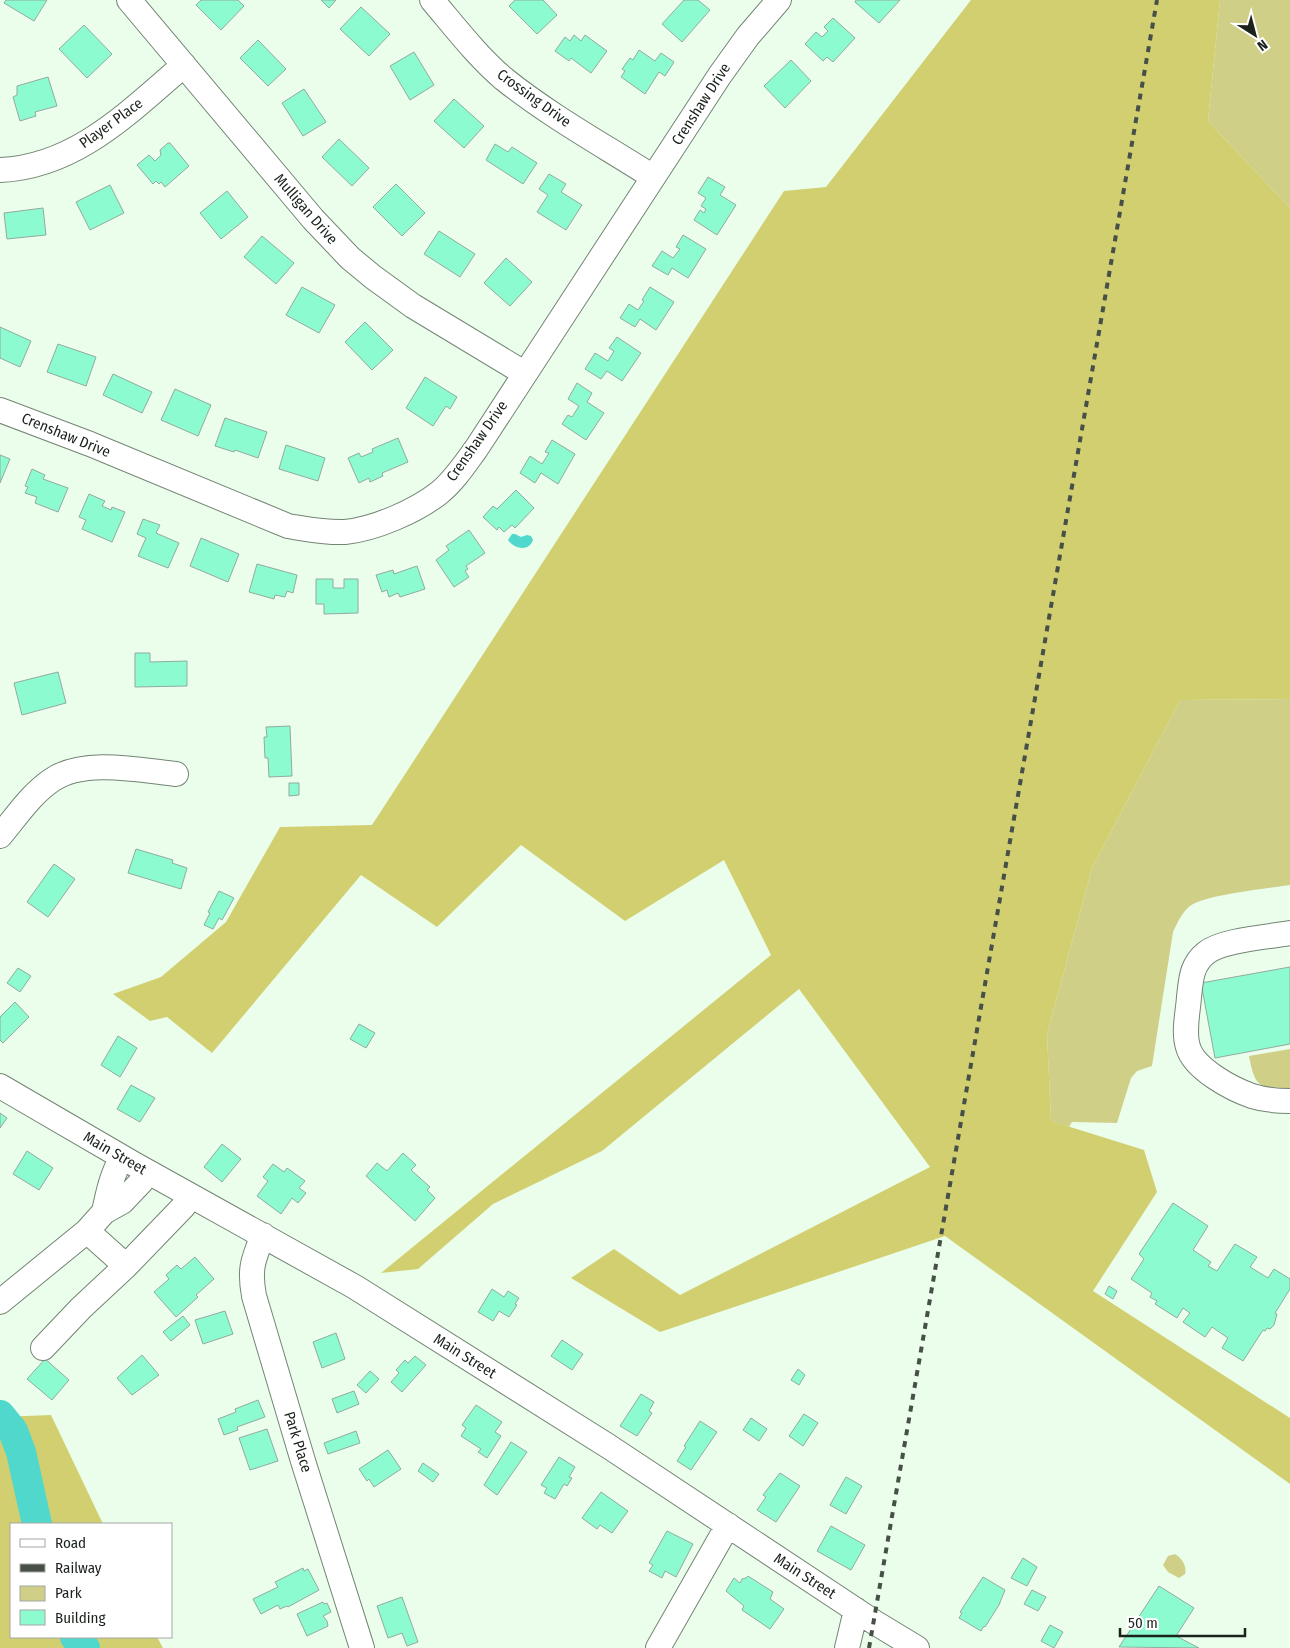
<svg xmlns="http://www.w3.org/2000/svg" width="1290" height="1648" viewBox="0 0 1290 1648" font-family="'Fira Sans Condensed',sans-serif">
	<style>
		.green { fill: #cfcf87 }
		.forest { fill: #d1cf70 }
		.water { fill: #4fd8cb }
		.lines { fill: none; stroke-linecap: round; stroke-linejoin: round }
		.river { stroke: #4fd8cb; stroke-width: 30 }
		.building { fill: #8dfbd0; stroke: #92aaa0 }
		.minor-casing { stroke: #738474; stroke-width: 26 }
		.minor { stroke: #fff; stroke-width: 24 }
		.rail { stroke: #475048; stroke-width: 4; stroke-dasharray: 6 6; stroke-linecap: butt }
		.labels { text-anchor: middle; stroke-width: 4.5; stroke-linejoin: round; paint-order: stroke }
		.street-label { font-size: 15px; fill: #1b221c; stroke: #fff }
	</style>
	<rect width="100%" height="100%" fill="#ebfeec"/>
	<path class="green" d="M1220 0H1290V208L1208 121Z
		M1290 699V885C1270 888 1203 895 1190 906 1182 912 1177 924 1173 932L1152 1066 1137 1071 1131 1078 1117 1123 1072 1122 1069 1127 1051 1121 1047 1034 1092 868 1180 700Z
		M1290 1049V1088C1259 1088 1255 1088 1249 1056Z
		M1175 1554C1182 1558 1187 1566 1185 1574L1179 1578 1168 1572 1163 1565 1168 1556Z"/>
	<path class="forest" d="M971 0H1220L1208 121 1290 208V699L1180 700 1092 868 1047 1034 1051 1121 1144 1150 1157 1192 1093 1291 1290 1418V1484L945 1236 660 1332 571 1278 614 1249 680 1295 930 1167 799 989 602 1151 493 1204 418 1269 381 1273 771 955 724 860 625 921 521 845 437 927 361 875 212 1053 167 1017 150 1021 113 994 161 977 226 922 280 827 372 825 784 191 826 187Z
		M51 1415 103 1524H11V1637H157L163 1648H0V1417Z"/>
	<path class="water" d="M512 534H515L521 537 527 535 531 536 533 540C529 552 514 549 508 540Z"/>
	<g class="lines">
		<path class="river" d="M0 1415 13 1431 21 1452 37 1524
			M75 1637 85 1648"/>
	</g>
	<path class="building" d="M6 0H47L34 21 4 3Z
		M201 0H238L244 6 221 30 196 5Z
		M321 0H336L329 8Z
		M515 0H543L557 15 537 34 509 6Z
		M684 0H698L710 10 682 42 662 24Z
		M856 0H900L879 23 855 2Z
		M361 7 390 34 369 56 340 29Z
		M833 18 855 38 833 62 827 57 823 61 805 44 816 32 822 37 828 31 824 27Z
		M84 25 112 54 87 78 59 49Z
		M574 35 581 41 585 35 607 51 591 73 571 58 569 61 555 51 565 37 570 41Z
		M258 40 286 69 268 86 240 58Z
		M639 50 655 61 661 53 674 62 665 76 659 72 645 94 621 77 625 71 622 69 630 58 633 60Z
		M414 52 434 85 410 100 390 66Z
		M791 60 811 81 785 108 764 86Z
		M48 77 57 106 35 112 36 116 20 121 13 97 17 95V86Z
		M304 89 326 122 303 136 282 103Z
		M454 99 484 126 464 148 434 121Z
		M339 139 369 168 352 186 322 157Z
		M168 143H170L189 166 165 187 161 182 159 184 156 181 153 184 137 165 149 155 155 161 161 155 160 150Z
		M495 144 508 152 512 147 537 163 523 184 486 160Z
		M549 174 566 184 561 192 582 205 566 230 537 212 548 195 539 189Z
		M708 177 725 187 720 195 736 205 717 235 694 220 700 210 704 213 706 209 701 206 706 198 698 193Z
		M396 184 425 213 402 236 373 207Z
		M110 185 124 213 90 230 76 202Z
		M227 191 248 217 221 239 200 213Z
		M43 208 46 235 7 239 4 213Z
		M439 231 475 254 460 277 424 254Z
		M683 235 706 249 688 278 672 268 668 275 652 266 662 251 673 258 680 249 676 247Z
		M262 236 294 263 276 284 244 257Z
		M506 258 532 282 510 306 484 283Z
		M302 287 335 305 319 333 286 315Z
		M650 287 674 302 656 330 640 319 635 327 620 318 629 304 638 310 644 301 642 300Z
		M365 322 393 350 372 370 345 342Z
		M0 327 31 341 20 367 0 358Z
		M617 337 641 353 622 381 607 371 601 379 585 369 595 353 608 361 614 351 609 348Z
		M58 344 96 357 86 386 47 372Z
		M113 374 152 392 142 413 103 395Z
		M425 377 457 397 450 409 446 406 433 426 406 408Z
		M577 383 592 393 587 402 604 413 586 440 562 424 568 415 572 417 579 406 568 399Z
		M175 389 211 405 198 436 161 420Z
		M225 418 267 432 258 458 235 450 234 452 215 446Z
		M398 438 408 462 382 473 383 476 370 482 369 478 359 483 348 458 359 453 361 457 373 452 372 449Z
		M552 440 575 454 558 484 541 473 535 483 520 473 530 456 542 464 549 453 545 452Z
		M286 445 325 458 318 481 279 469Z
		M0 455 10 459 0 483Z
		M32 469 45 475 43 479 68 488 58 512 35 503 37 497 25 493 28 487 25 486Z
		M516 490 534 508 515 528 512 525 504 532 499 527 497 530 483 517 493 506 497 509Z
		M89 494 105 501 102 506 111 510 112 507 125 512 112 542 82 529 86 520 79 517Z
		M143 519 160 525 156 533 179 543 168 568 138 556 146 538 137 534Z
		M469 530 485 553 466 566 468 569 465 571 469 577 454 587 436 560 449 550 446 546Z
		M201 538 239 554 228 582 190 566Z
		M257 564 297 575 293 593 287 591 285 597 275 595 274 599 249 592Z
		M417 566 425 589 400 597 398 593 389 597 387 590 382 592 376 575 393 570 394 574Z
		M316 579H333V588H344V579H358V613L324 614V604H316Z
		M135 653H150V662L187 661V686L135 687Z
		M58 672 66 703 22 715 14 683Z
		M290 726 292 776 269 777 268 758H265L264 737H267L266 727Z
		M289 783H299V795L289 796Z
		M136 849 173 860 172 863 187 868 181 889 128 873Z
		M54 864 75 879 48 917 27 902Z
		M219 891 234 898 222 920 219 918 213 929 204 925 210 913 208 912Z
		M1290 967V1044L1215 1058 1201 983Z
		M18 968 31 976 20 992 7 983Z
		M15 1002 29 1017 3 1043 0 1040V1017Z
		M359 1024 375 1033 366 1048 350 1039Z
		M118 1036 137 1048 120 1077 101 1065Z
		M131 1085 155 1098 140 1122 117 1109Z
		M0 1113 7 1118 0 1128Z
		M222 1144 241 1159 222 1182 204 1167Z
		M27 1151 53 1168 39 1190 13 1174Z
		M403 1153 416 1165 411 1170 430 1187 427 1190 435 1198 415 1221 366 1176 377 1163 387 1171Z
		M273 1164 284 1172 287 1168 305 1181 299 1188 306 1193 298 1203 292 1198 281 1214 257 1196 268 1181 263 1177Z
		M1173 1203 1208 1226 1193 1250 1211 1262 1208 1266 1217 1271 1235 1244 1257 1257 1250 1267 1268 1278 1274 1269 1290 1279V1289L1275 1313 1277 1314 1274 1325 1270 1329 1267 1328 1265 1331 1263 1330 1243 1361 1222 1348 1228 1338 1212 1327 1205 1337 1183 1322 1190 1313 1183 1308 1177 1318 1155 1304 1157 1301 1150 1297 1152 1293 1131 1279 1144 1259 1139 1254Z
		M195 1257 214 1279 196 1295 198 1297 176 1317 154 1292 169 1279 166 1275 177 1265 181 1269Z
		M1109 1286 1117 1291 1113 1299 1105 1294Z
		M492 1289 504 1297 508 1291 519 1298 515 1304 517 1305 509 1317 499 1311 493 1321 478 1312Z
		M225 1311 233 1334 203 1344 195 1320Z
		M183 1316 190 1325 171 1341 163 1332Z
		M336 1333 345 1359 322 1368 313 1342Z
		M562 1340 583 1354 572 1370 551 1356Z
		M142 1355 159 1375 132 1395 117 1378Z
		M415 1356 426 1365 402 1392 391 1382 399 1373 396 1370 405 1360 408 1363Z
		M45 1359 69 1380 52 1400 27 1379Z
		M798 1369 805 1375 799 1385 791 1380Z
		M370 1371 379 1379 366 1393 357 1385Z
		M354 1391 359 1404 337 1413 332 1399Z
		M641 1394 654 1402 649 1411 652 1413 637 1436 620 1426Z
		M258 1400 265 1417 237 1427 238 1430 224 1435 218 1419 236 1412 235 1409Z
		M476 1405 502 1422 495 1432 501 1436 487 1458 478 1452 481 1449 461 1436 466 1428 462 1425Z
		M804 1414 818 1423 803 1446 789 1436Z
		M751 1418 767 1429 759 1441 743 1430Z
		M700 1421 717 1432 691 1470 677 1461 686 1447 684 1446Z
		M267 1429 278 1461 250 1470 239 1438Z
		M356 1431 360 1443 328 1454 324 1443Z
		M511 1442 527 1452 497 1495 484 1485Z
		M388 1450 401 1469 374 1487 369 1479 367 1481 359 1469Z
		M559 1457 575 1467 569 1477 572 1478 567 1486 564 1484 555 1499 544 1493 547 1488 541 1485Z
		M423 1463 439 1474 433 1482 418 1471Z
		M780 1473 800 1486 776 1522 757 1510 766 1497 763 1495Z
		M846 1477 862 1486 846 1514 830 1505Z
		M601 1492 628 1511 612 1533 600 1525 597 1529 582 1518Z
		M831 1526 865 1545 851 1570 817 1551Z
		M667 1531 693 1544 676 1577 665 1571 662 1578 649 1571 653 1565 649 1563Z
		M1023 1558 1037 1567 1027 1586 1011 1578Z
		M303 1568 304 1571 308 1569 319 1590 288 1607 287 1606 280 1609 278 1605 261 1614 253 1599 278 1587 275 1582Z
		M748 1576 773 1592 770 1599 784 1609 770 1629 742 1610 744 1606 726 1591 734 1578 740 1583 742 1579 746 1578Z
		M983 1577 1005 1590 999 1605 985 1627 984 1626 981 1631 959 1618 962 1613 960 1612Z
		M1159 1586 1194 1608 1176 1636 1199 1648 1119 1647Z
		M1032 1590 1046 1597 1038 1611 1024 1604Z
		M402 1597 418 1642 407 1646 402 1633 388 1638 377 1606Z
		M323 1602 324 1604 327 1603 331 1612 323 1616 327 1621 328 1626 307 1636 297 1614Z
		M1050 1625 1063 1632 1054 1648 1041 1641Z"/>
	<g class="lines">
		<g class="minor-casing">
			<path id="minor" d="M129 0 313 219 350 258 373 277 413 306 524 373
				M432 0C455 27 477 56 504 79 550 116 603 145 653 177
				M0 170C76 167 130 111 184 65
				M0 410 90 444 288 526C307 529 326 533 345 532 375 529 416 511 439 493 454 481 465 464 476 449L720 75 748 36 779 0
				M0 836C16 817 31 794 52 780 83 758 140 770 176 774
				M1290 933C1268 937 1222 940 1206 953 1191 965 1191 980 1189 997 1188 1013 1183 1031 1188 1047 1194 1069 1232 1089 1252 1096 1265 1100 1277 1101 1290 1101
				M0 1086 134 1164 355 1287 608 1446 874 1622 917 1648
				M104 1212C108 1193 112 1174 122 1157
				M87 1231 126 1266
				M263 1235C253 1260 249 1269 254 1296L303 1461 362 1648
				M0 1302 87 1231 104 1212 122 1202 141 1182 147 1172
				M43 1348 81 1308 126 1266 183 1207 191 1196
				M658 1648 728 1525
				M847 1648 856 1610"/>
		</g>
		<use href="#minor" class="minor"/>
		<path class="rail" d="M869 1648 1157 0"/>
	</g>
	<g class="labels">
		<g class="street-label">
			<text transform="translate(534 98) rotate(36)" y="5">Crossing Drive</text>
			<text transform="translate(701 104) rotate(-57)" y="5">Crenshaw Drive</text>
			<text transform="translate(111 123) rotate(-36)" y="5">Player Place</text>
			<text transform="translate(306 209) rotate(49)" y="5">Mulligan Drive</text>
			<text transform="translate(66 435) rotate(22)" y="5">Crenshaw Drive</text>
			<text transform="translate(477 441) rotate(-55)" y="5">Crenshaw Drive</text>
			<text transform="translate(115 1153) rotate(30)" y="5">Main Street</text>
			<text transform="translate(465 1356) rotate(32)" y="5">Main Street</text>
			<text transform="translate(298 1442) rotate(73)" y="5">Park Place</text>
			<text transform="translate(805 1576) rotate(33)" y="5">Main Street</text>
		</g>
	</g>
	<rect x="10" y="1523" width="162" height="115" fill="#ffffff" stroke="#a4a7a4"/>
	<rect x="20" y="1539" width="25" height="8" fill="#ffffff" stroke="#a4a7a4"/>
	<text x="55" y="1548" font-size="15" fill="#1b221c">Road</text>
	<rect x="20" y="1564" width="25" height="8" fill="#475048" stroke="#a4a7a4"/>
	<text x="55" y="1573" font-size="15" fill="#1b221c">Railway</text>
	<rect x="20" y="1586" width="25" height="15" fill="#cfcf87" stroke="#a4a7a4"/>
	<text x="55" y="1598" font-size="15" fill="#1b221c">Park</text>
	<rect x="20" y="1610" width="25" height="15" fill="#8dfbd0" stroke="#a4a7a4"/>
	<text x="55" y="1623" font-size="15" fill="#1b221c">Building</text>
	<g transform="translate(1255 35) rotate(144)" stroke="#ffffff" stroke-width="4" paint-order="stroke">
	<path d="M0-4L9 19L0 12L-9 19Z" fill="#1b221c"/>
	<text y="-8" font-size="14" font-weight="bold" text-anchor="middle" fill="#1b221c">N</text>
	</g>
	<path d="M1120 1628v8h125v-8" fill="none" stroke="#1b221c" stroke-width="2.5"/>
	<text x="1128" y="1628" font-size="15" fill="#1b221c" stroke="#ffffff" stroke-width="4" paint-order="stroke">50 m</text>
</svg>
